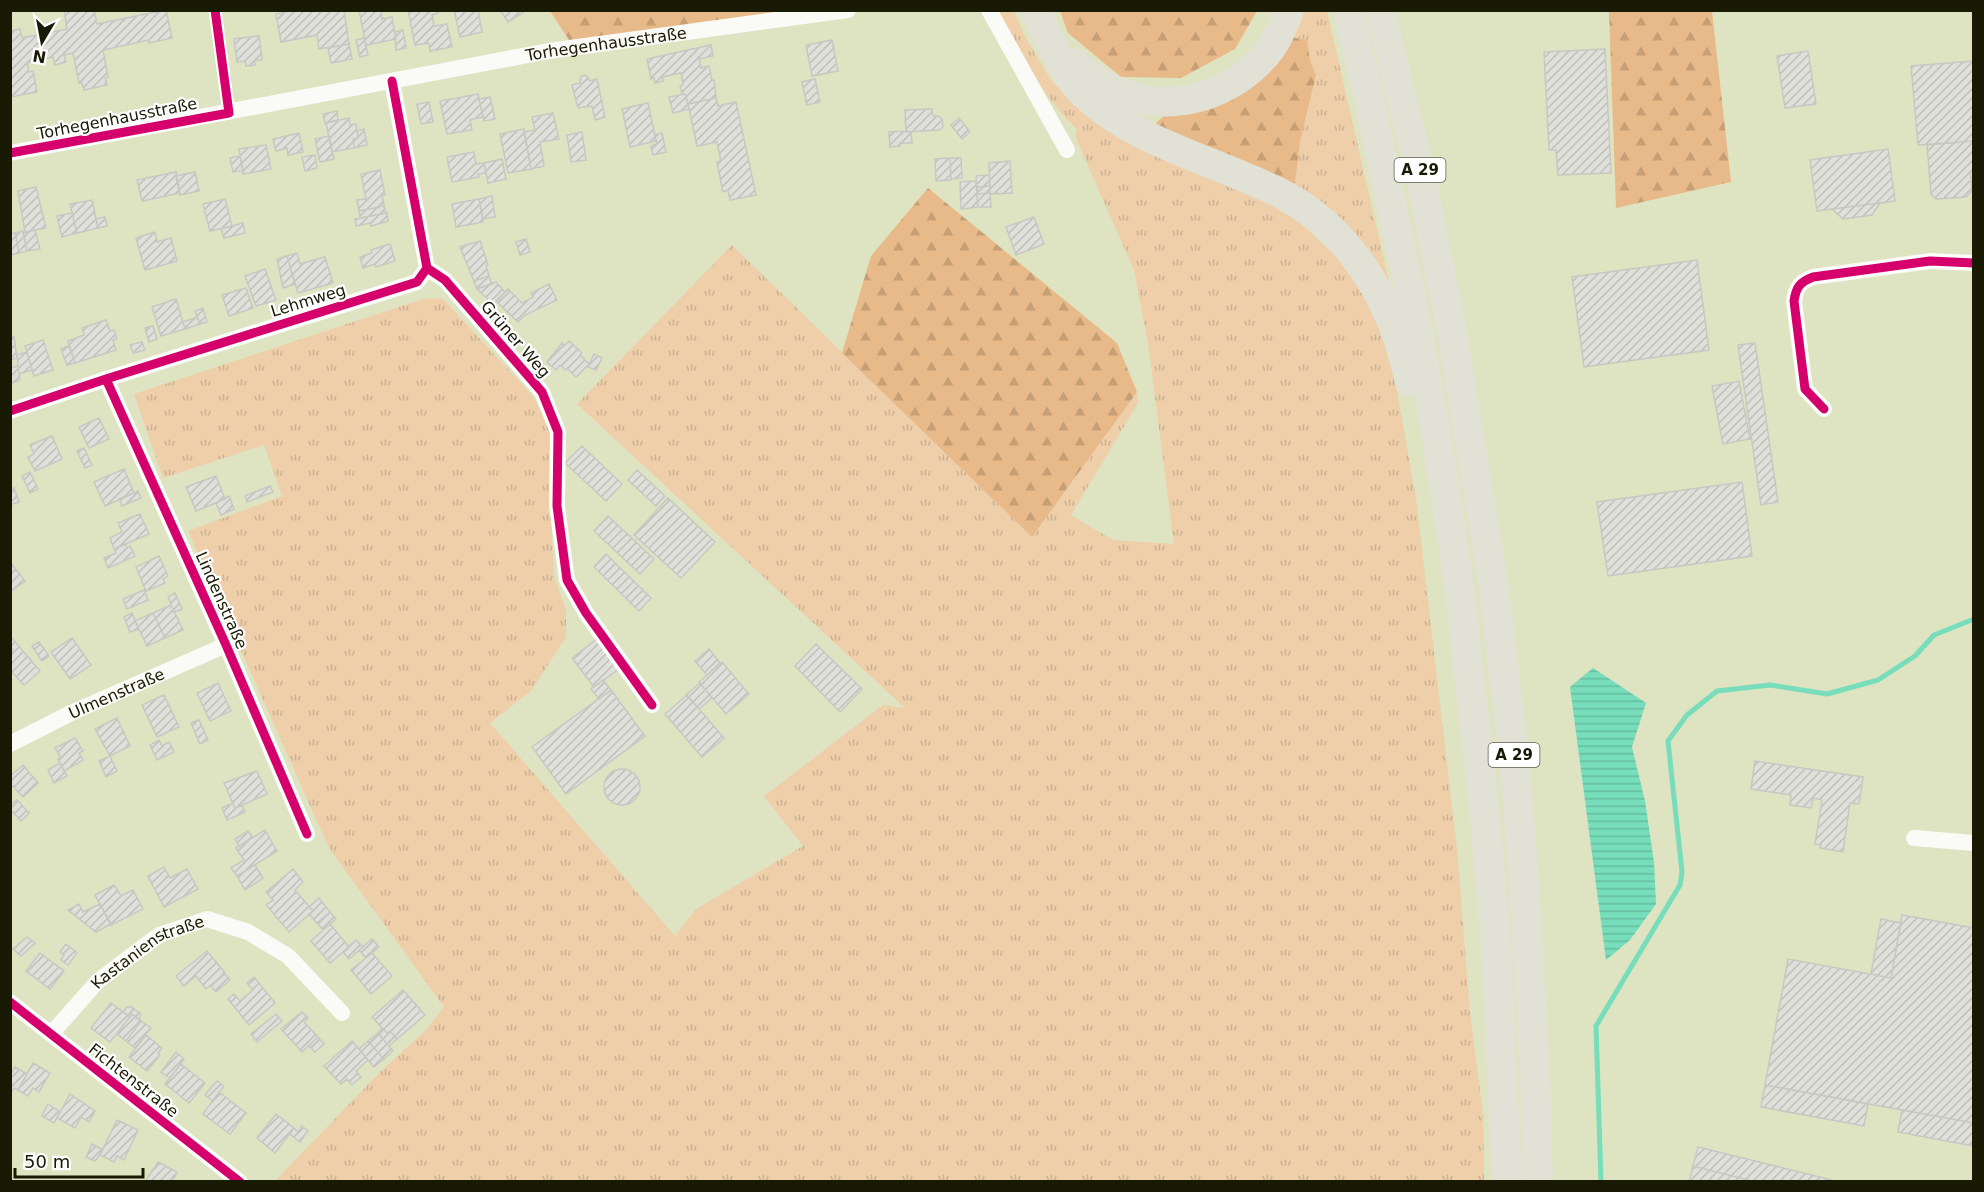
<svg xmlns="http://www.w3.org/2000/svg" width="1984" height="1192" viewBox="0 0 1984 1192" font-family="'DejaVu Sans',sans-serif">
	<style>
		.grass { fill: url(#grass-tufts) }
		.forest { fill: url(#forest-firs) }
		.water { fill: url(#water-rules) }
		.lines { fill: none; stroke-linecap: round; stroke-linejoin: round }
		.stream { stroke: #7db; stroke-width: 5 }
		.building { fill: url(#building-hatch); stroke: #c8c8c3; stroke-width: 1.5 }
		.minor { stroke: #fafbf6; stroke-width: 16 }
		.motorway { stroke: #e1e2d5; stroke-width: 30 }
		.cycleway-casing { stroke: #fff; stroke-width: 13 }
		.cycleway { stroke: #d6006c; stroke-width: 9 }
		.labels { text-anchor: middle; stroke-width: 4.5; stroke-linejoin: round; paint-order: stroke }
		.shield { fill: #fff; stroke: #5d5f4f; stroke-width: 1.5 }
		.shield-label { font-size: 15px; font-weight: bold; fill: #181a03 }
		.street-label { font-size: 16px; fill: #181a03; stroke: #fff }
	</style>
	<defs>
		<pattern id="grass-tufts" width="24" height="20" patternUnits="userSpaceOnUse" patternTransform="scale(1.5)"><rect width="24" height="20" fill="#eecfaa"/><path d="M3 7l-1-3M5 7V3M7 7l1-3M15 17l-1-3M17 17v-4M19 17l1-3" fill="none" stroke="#cbb191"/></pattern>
		<pattern id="forest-firs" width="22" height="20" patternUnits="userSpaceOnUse" patternTransform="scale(1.5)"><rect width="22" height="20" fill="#e8ba89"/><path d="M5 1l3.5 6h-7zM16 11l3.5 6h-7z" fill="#c69f75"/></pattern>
		<pattern id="water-rules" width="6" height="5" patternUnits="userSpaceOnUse" patternTransform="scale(1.5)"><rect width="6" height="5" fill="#7db"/><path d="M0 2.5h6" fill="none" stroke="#66bd9f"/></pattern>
		<pattern id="building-hatch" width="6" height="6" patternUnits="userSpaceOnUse" patternTransform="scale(1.5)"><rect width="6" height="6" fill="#dfe0d9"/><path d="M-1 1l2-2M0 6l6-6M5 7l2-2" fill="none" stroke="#bfc0b9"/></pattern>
	</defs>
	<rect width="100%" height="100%" fill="#dee3c1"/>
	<path class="grass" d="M998 11H1014L1024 35 1051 80 1088 117 1118 138 1164 160 1268 203 1298 221 1335 255 1364 295 1383 338 1397 391 1416 498 1457 849 1470 1012 1483 1114 1484 1181H275L379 1073 428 1028 444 1007 329 848 188 531 282 496 264 445 163 478 134 394 426 298 443 299 532 395 551 431 550 492 554 576 566 610V637L531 691 490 723 675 936 696 909 803 846 764 796 883 705 905 708 577 404 732 245 1032 537 1137 392 1138 403 1071 515 1113 540 1174 544 1148 343 1134 270 1075 136 1077 129C1041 96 1021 53 998 11Z
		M1294 11H1327L1393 299 1277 185 1295 182 1300 142 1316 75 1310 60 1307 40 1285 36Z"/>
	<path class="forest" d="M550 11H796L569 40Z
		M1060 11H1257L1235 49 1181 78 1121 77 1068 33Z
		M1609 11H1712L1731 182 1616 208Z
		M1285 36 1307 40 1310 60 1316 75 1300 142 1295 183 1277 185 1155 124 1173 108Z
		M928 188 1117 343 1137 392 1032 537 842 353 871 256Z"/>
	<path class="water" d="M1593 668 1646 703 1632 747 1645 801 1654 862 1656 904 1630 940 1606 960 1570 687Z"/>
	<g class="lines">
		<path class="stream" d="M1601 1182 1596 1026 1680 885 1682 872 1668 741 1687 715 1717 691 1770 685 1827 694 1878 680 1915 656 1934 635 1974 619"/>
	</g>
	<path class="building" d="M64 10H94L97 24 166 10 172 38 149 43V40L103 50 108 77 105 78 107 85 84 90 82 83H79L73 53 64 55 66 62 55 65 53 57 27 63 29 72 33 71 37 92 10 97V31L20 29 22 38 67 29Z
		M295 10H344L349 44 319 49 317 35 281 42 276 14Z
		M359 10H381L382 19 392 17 396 39 366 45Z
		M408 10H437L438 13 432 15 434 26 447 24 452 47 430 51 429 43 415 45Z
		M454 10H478L482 32 460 37Z
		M500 10H525V11L508 22Z
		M403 30 406 48 396 50 395 32Z
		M259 36 262 60H255V65L246 66 245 61 237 62 234 39Z
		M364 38 368 55 360 57 356 40Z
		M832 40 838 71 812 76 806 45Z
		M349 44 352 59 331 63 328 48Z
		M711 45 713 56 699 59 701 68 709 66 712 80H714L716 98 688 104 685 94H682L680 86 683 85 681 73 662 77 663 81 655 83 654 78 651 79 647 59Z
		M1605 49 1611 173 1558 175 1556 150H1549L1544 52Z
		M1808 51 1816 104 1785 108 1777 56Z
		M1974 61V141L1918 145 1911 66Z
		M586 75 590 81 597 79 605 117 595 120 592 106 578 108 572 85 580 83 581 76Z
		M815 79 820 102 807 105 802 82Z
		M478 94 483 117 470 120 472 130 447 134 440 101Z
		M685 94 689 109 673 113 669 97Z
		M490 97 495 119 484 121 479 99Z
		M716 98 718 106 736 102 756 195 730 200 728 190 723 192 717 162 721 161 717 142 697 146 688 104Z
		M429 102 433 122 421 124 417 104Z
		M648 103 656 141 630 147 622 109Z
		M932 109 933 116H938L942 119 943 127 939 130 906 132 905 110Z
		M337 111 338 120 325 123 323 114Z
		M553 113 559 139 540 142 544 166 531 169 524 132 535 130 532 117Z
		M349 118 350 125 356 124 358 138 353 139 354 148 332 152 326 123Z
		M959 118 970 132 962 139 951 125Z
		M364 129 367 145 354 148 353 139 358 138 357 131Z
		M524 129 531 169 508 173 500 134Z
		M906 131 911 132 912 143H900V146L890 147 889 132Z
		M582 132 586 160 571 162 567 135Z
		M299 133 303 152 288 155 287 148 276 151 273 139Z
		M662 133 666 152 653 155 651 146 657 144 655 135Z
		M329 136 334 159 320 162 315 139Z
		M1974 141V172H1970L1972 191 1966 197 1936 199 1931 194 1927 145Z
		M266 145 271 169 243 174 239 149Z
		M1888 149 1895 201 1817 211 1810 160Z
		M474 152 476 164 484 163 486 173 478 174 479 177 452 182 447 157Z
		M315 155 317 168 305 171 302 157Z
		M240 156 243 170 233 172 230 158Z
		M950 158H961L962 178 951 179Z
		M950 158 951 180 936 181 935 159Z
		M502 159 506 179 488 183 484 163Z
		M1010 161 1012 193 990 194 989 163Z
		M380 170 385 195H382L384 206 359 211 357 200 366 199 361 174Z
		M176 172 180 193 142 201 137 180Z
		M195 172 199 191 180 195 176 176Z
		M989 175 990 186 977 187 976 176Z
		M976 181 978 207 961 209 960 182Z
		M990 186V193L977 194V187Z
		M36 187 46 228 25 232 18 191Z
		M990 193 991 207H978L977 194Z
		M492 196 495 217 483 219 479 199Z
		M225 199 232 226 210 231 203 204Z
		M479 199 483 222 456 227 452 204Z
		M92 200 98 228 77 233 70 204Z
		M1880 203 1872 215 1843 219 1832 209Z
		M384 206 386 213 360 218 359 211Z
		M72 213 77 233 62 237 57 216Z
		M387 213 388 221 371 226 370 223 356 226 355 219Z
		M105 217 107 226 98 228 96 219Z
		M1034 217 1044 244 1016 255 1006 227Z
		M243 223 245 233 224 238 221 229Z
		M35 230 40 249 27 251 23 233Z
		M23 231 27 251 19 253 15 233Z
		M155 232 157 242 171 238 177 261 145 270 136 238Z
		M15 233 19 253 10 255V234Z
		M526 239 530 252 520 255 516 242Z
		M480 241 488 265 486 266 489 276 474 281 460 247Z
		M390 244 395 261 376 267 375 264 363 268 360 257 372 253 371 250Z
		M297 253 300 264 325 257 333 283 298 293 287 256Z
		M287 256 295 284 283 288 277 259Z
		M1697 260 1709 350 1584 367 1572 277Z
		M265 269 276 300 256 306 245 276Z
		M489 276 492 284 477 289 474 281Z
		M496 282 505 292 494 305 477 289Z
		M549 284 557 300 525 315 518 322 496 301 508 289 522 303 533 297 531 293Z
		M246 288 253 308 229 316 222 295Z
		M176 299 185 329 161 336 152 307Z
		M203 308 207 322 200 324 195 311Z
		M197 317 200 324 185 329 183 322Z
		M106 320 110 331 114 330 117 339 113 340 116 350 75 363 68 341 84 335 82 328Z
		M153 326 157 339 149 342 145 328Z
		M10 333 12 338 14 337 17 358 10 360Z
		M43 340 53 370 34 376 25 346Z
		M569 341 582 353 580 355 589 364 576 377 567 368 566 370 560 365 556 370 547 362 562 343 564 346Z
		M142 342 145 350 133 353 130 345Z
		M1755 343 1778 502 1761 505 1738 345Z
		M69 346 75 363 67 365 61 349Z
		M27 352 32 370 19 374 17 355Z
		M594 354 602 358 596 370 588 367Z
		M18 366 20 380 12 383 10 368Z
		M1739 381 1750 439 1723 444 1712 386Z
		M99 418 109 439 89 448 79 427Z
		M52 436 62 459 35 471 28 457 34 454 30 445Z
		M582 446 622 484 606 501 565 463Z
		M84 448 92 465 85 468 77 451Z
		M124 469 134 493 105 506 94 482Z
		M637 470 665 496 656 506 628 480Z
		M30 472 38 489 30 493 22 476Z
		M216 476 225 499 196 511 186 487Z
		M1742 482 1752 556 1608 576 1597 502Z
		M270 486 273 492 247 502 245 496Z
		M14 488 19 502 10 505V489Z
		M138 491 141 498 122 506 119 499Z
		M229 496 234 509 221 515 216 503Z
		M668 498 715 542 681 578 634 535Z
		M140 514 149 534 114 549 110 538 122 532 118 523Z
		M608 516 654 559 640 574 594 531Z
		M125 544 127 548 130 546 135 556 108 568 104 558 116 553 114 549Z
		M606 554 651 598 639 611 594 567Z
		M159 556 168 576 163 579 165 583 146 591 136 567Z
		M10 562 25 581 10 592Z
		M144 590 148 600 127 609 123 599Z
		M175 593 182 609 174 612 168 597Z
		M171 605 183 630 165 638 153 613Z
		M132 613 139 629 130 632 124 617Z
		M153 613 165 638 147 646 135 621Z
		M10 636 40 671 24 685 10 670V653L13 650 10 647Z
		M72 638 91 665 70 679 51 652Z
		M597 639 619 669 594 687 572 658Z
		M39 642 49 656 42 661 32 646Z
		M816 644 862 689 840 712 795 666Z
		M709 649 720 663 707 675 695 661Z
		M722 662 749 694 726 714 699 682Z
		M603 680 611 690 599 699 591 689Z
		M218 683 231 711 210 721 197 693Z
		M700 683 712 698 699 709 686 695Z
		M611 690 645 736 566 794 532 747Z
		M164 695 179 727 157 737 142 705Z
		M687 695 724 738 702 757 665 714Z
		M117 718 130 746 110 756 95 729Z
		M199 720 208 740 200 744 191 723Z
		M75 738 83 751 79 753 83 760 64 771 58 759 61 758 55 748Z
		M159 740 162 746 169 742 174 752 157 760 150 745Z
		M110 756 117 771 106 777 99 761Z
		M1755 761 1863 777 1859 804 1850 803 1843 852 1820 848 1821 845 1815 844 1822 800 1813 798 1811 808 1790 805 1791 795 1751 789Z
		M60 763 67 776 54 783 48 770Z
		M23 765 38 783 23 797 10 783V776Z
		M604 787a18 18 0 1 1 36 0a18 18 0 1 1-36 0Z
		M257 771 267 794 235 808 224 783Z
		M17 800 29 813 21 821 10 809V805Z
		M233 803 235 808 242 805 245 812 227 820 222 808Z
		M265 830 277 851 237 876 231 868 244 860 236 848Z
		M248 831 252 837 239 846 235 839Z
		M255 865 263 878 245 890 237 876Z
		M164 867 170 878 187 869 198 889 164 907 148 876Z
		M293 869 303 882 295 890 313 911 289 932 266 905 273 900 266 892Z
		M114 885 121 896 133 890 143 909 111 925 95 895Z
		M319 898 330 912 317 923 309 914 313 911 309 907Z
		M79 904 83 912 100 904 111 924 96 932 68 910Z
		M330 912 336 919 323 930 317 923Z
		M1902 915 1974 928V1123L1765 1085 1788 959 1891 978Z
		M1881 919 1901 923 1891 978 1871 974Z
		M330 924 349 947 330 963 311 941Z
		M27 937 35 943 21 956 13 949Z
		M372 939 379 947 366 958 359 950Z
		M356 940 363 947 349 959 343 952Z
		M66 944 77 953 68 965 61 960 64 955 60 952Z
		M207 951 225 973 206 989 196 976 184 986 176 976Z
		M40 953 64 971 50 989 26 971Z
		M372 953 392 976 371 994 351 970Z
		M225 974 230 980 216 992 211 986Z
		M254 977 275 1003 249 1025 228 999 234 994 240 1001 253 990 247 983Z
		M403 990 425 1015 397 1039 390 1031 387 1033 372 1017Z
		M111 1003 130 1017 110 1042 91 1028Z
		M127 1007H131L141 1014 139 1020 132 1014 130 1017 123 1012Z
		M302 1012 308 1018 304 1022 318 1037 302 1052 281 1029Z
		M132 1014 141 1021 126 1041 117 1034Z
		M276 1014 282 1021 257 1042 251 1034Z
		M141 1021 151 1028 135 1048 126 1041Z
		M382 1028 387 1033 390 1031 397 1039 389 1046 378 1033Z
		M378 1033 393 1051 384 1059 368 1041Z
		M146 1035 162 1048 158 1053 160 1055 147 1071 129 1057Z
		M318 1037 324 1044 315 1052 309 1046Z
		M352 1041 368 1060 356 1071 361 1077 352 1085 347 1079 341 1084 324 1066Z
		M368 1041 384 1059 374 1067 359 1049Z
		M176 1052 184 1059 170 1078 161 1072Z
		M33 1063 50 1073 39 1092 33 1088 28 1096 18 1090Z
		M181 1064 205 1083 189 1103 165 1084Z
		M15 1067 27 1074 18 1090 14 1088 10 1095V1075Z
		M217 1081 224 1086 213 1101 205 1095Z
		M1765 1085 1868 1104 1864 1126 1761 1107Z
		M219 1092 246 1113 230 1134 203 1114Z
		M70 1094 95 1111 89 1122 81 1117 75 1128 57 1118Z
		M48 1104 60 1112 54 1123 42 1116Z
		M1902 1110 1974 1123V1146L1898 1132Z
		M276 1114 294 1128 275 1153 257 1138Z
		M117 1120 138 1130 124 1160 117 1156 114 1162 100 1155Z
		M302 1126 308 1131 300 1142 290 1134 294 1128 298 1132Z
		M92 1144 103 1150 95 1161 86 1157Z
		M1698 1147 1832 1180 1831 1182H1756L1693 1166Z
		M158 1162 177 1172 172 1182H145Z
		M1693 1166 1756 1182H1689Z"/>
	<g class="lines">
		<g class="minor">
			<path d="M989 10 1067 150"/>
			<path id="s1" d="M10 153 549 51 848 10"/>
			<path d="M427 268 445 280 542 392 558 432 557 506 567 580 586 613 652 705"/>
			<path d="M106 379 226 645 307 834"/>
			<path d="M1824 409 1805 389 1794 301C1796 287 1800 282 1813 277L1930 261 1974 263"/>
			<path d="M10 411 106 379 417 282 427 268 392 81"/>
			<path id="s2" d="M10 744 71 713 226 645"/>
			<path d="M1914 838 1974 843"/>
			<path d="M10 1002 240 1182"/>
			<path id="s3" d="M51 1034 98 981 159 935 207 919 248 932 288 956 342 1013"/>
		</g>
		<path class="motorway" d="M1035 10C1050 39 1062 73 1086 96 1120 127 1163 144 1205 161 1230 171 1256 181 1280 193 1352 230 1394 304 1410 381
			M1347 10 1365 80 1414 311 1437 440 1458 576 1486 828 1496 950 1507 1182
			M1380 10 1419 168 1452 332 1493 581 1514 755 1523 866 1535 1071 1538 1182
			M1076 64C1086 76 1100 83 1114 90 1168 116 1235 96 1271 48 1279 37 1284 23 1289 10"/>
		<g class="cycleway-casing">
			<path id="cycleway" d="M10 153 229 113 215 10
				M427 268 445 280 542 392 558 432 557 506 567 580 586 613 652 705
				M106 379 226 645 307 834
				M1824 409 1805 389 1794 301C1796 287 1800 282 1813 277L1930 261 1974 263
				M10 411 106 379 417 282 427 268 392 81
				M10 1002 240 1182"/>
		</g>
		<use href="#cycleway" class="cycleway"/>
	</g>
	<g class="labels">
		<g class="shield">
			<rect x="1394.5" y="158" width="51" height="24" rx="4.5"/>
			<rect x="1488.5" y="743" width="51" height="24" rx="4.5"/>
		</g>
		<g class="shield-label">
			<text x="1420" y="175">A 29</text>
			<text x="1514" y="760">A 29</text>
		</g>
		<g class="street-label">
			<text dy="6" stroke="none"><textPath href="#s1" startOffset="606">Torhegenhausstraße</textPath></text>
			<text transform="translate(117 118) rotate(-11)" y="6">Torhegenhausstraße</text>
			<text transform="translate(308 300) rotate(-17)" y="6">Lehmweg</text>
			<text transform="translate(516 339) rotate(49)" y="6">Grüner Weg</text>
			<text transform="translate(222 600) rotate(66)" y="6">Lindenstraße</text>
			<text dy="6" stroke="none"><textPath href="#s2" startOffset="118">Ulmenstraße</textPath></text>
			<text dy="6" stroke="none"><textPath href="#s3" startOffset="129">Kastanienstraße</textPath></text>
			<text transform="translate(134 1080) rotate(38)" y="6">Fichtenstraße</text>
		</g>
	</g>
	<rect width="1984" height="1192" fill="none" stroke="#181a03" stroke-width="24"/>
	<g transform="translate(42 42) rotate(190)" stroke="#ffffff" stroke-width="4.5" paint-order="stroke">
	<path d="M0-4.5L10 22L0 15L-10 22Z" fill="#181a03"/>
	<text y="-9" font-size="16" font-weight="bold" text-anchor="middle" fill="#181a03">N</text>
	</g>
	<path d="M15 1168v9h128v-9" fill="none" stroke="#181a03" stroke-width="3"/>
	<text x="24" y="1168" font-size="18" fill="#181a03" stroke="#ffffff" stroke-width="4.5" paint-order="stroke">50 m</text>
</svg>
